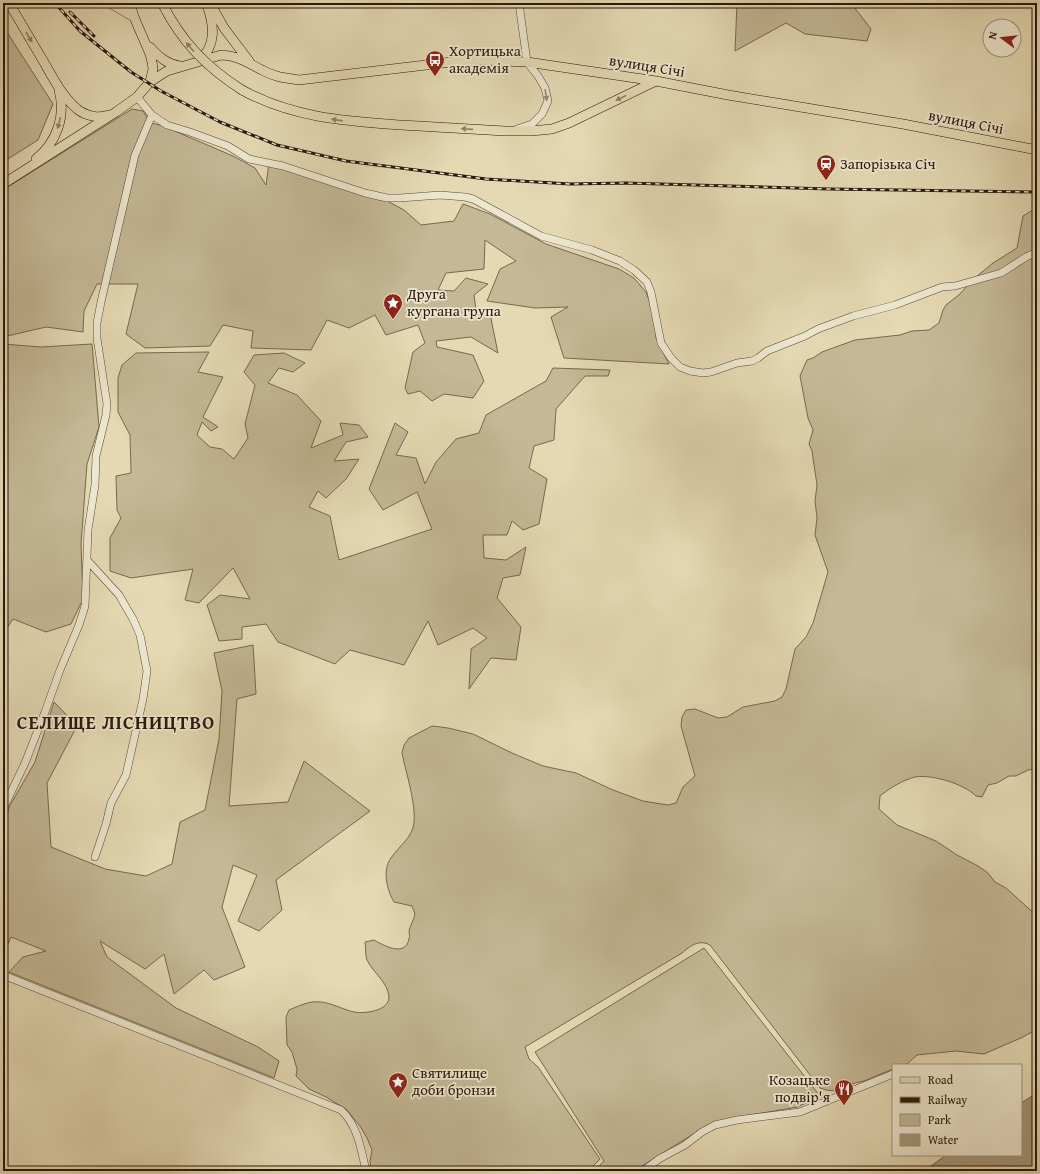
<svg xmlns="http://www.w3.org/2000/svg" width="1040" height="1174" viewBox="0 0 1040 1174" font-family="'Gentium Book Plus',serif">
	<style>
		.green { fill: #c4b896; stroke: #776850 }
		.water { fill: #a59779; stroke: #74644c }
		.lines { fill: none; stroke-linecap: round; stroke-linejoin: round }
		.minor-casing { stroke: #584834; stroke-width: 8 }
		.major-casing { stroke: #2a1709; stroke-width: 10 }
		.minor { stroke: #ede6ce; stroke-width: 7 }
		.major { stroke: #e4d9b3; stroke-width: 9 }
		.rail-casing { stroke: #2a1709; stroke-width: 3 }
		.rail { stroke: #ede6ce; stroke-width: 1.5; stroke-dasharray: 4.5; stroke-linecap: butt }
		.major-bridge-casing { stroke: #2a1709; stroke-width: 10; stroke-linecap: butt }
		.major-bridge { stroke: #e4d9b3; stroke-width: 9 }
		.oneway { fill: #908266 }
		.oneway2 { fill: #958975 }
		.labels { text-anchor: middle; stroke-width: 3.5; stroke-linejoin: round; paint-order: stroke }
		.poi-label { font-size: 15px; fill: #2a1709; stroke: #ede6ce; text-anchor: start }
		.street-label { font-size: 15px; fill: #2a1709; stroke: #ede6ce }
		.district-label { font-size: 19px; font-weight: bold; letter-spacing: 1px; fill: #2a1709; stroke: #ede6ce }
	</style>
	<rect width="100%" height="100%" fill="#e4d9b3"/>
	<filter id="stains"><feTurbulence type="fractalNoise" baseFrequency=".005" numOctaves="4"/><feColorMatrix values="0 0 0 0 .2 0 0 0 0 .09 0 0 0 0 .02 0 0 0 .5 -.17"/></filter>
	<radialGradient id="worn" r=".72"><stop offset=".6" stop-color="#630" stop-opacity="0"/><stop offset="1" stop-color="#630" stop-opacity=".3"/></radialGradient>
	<path class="green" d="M737 3H851L871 29 867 41 805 34 786 23 735 51Z
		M3 26 53 104 38 140 3 162Z
		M132 109 143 111 151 123 163 126 233 156 255 168 266 185 269 163 376 195 404 210 421 225 454 221 463 204 490 214 546 244 619 269 634 278 646 292 655 317 656 338 669 364 564 358 551 317 568 307 535 308 487 301 500 269 516 261 485 240 484 269 446 273 438 290 454 291 466 278 488 284 474 295 476 310 489 309 498 353 471 337 436 341 437 347 473 355 484 381 473 398 444 394 432 401 420 391 408 394 405 388 413 352 425 343 418 325 386 335 375 315 349 328 327 320 311 350 251 348 253 331 223 325 210 346 145 348 126 334 138 284H97L84 311 83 332 46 327 3 337V190Z
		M1033 210H1037V769L1028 770 1016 776H1009L997 783 988 785 982 797 976 796C964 784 932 774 915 777 903 780 890 788 880 796L879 809 897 825 936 841 957 855 978 866 988 873 995 882 1006 888 1037 916V1029L1023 1037 984 1054 956 1051 917 1055 907 1064 893 1065V1069L864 1081 851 1084 839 1091 826 1090 820 1088 710 945C699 939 690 946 682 953L525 1047 529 1059 538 1067 600 1159 588 1171H371L370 1161 372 1150 367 1138 360 1126 346 1109 326 1097 309 1089 296 1076 297 1069 292 1052 287 1045 286 1017 289 1010C296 1007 305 1003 312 1002 328 1000 340 1009 354 1012 365 1014 389 1011 389 997 388 982 373 973 367 960 365 955 366 947 365 942L374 940C383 945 405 958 409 939 410 936 409 933 409 930 411 925 414 919 415 914L412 906 394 902C387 890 382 870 391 858 399 846 412 838 414 823 416 803 406 773 402 753L404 745 409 738 432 726 448 728 473 734 512 753 543 766 576 773 613 790 643 801 668 805 676 803 683 787 695 776 681 726 682 717 686 710 695 709 718 718 727 717 743 707 775 701 782 697 786 689 795 649 806 637 813 623 828 572 815 535 817 518 815 501 817 485 812 451 809 444 813 430 808 418 800 376 807 360 813 358 822 352 855 340 900 335 912 331 929 330 939 323 943 310 946 305 960 294 971 281 993 263 1017 248 1023 216Z
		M3 344 41 347 92 344 99 427 87 464 81 544 83 599 71 624 46 632 13 619 3 634Z
		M209 352 198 372 223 377 203 417 218 427 211 431 202 422 197 435 210 447 222 449 234 459 248 438 245 424 255 385 244 372 254 355 284 353 305 363 293 372 279 368 268 383 297 395 321 421 311 448 343 435 340 423 359 425 368 437 346 442 334 461 359 459 346 479 326 498 318 491 309 507 330 516 339 560 432 529 417 492 383 510 369 489 395 423 408 432 396 455 416 458 425 484 436 462 456 439 479 433 486 415 546 381 553 368 610 370 608 376H585L556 409 554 440 534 446 529 468 547 479 539 524 523 530 512 521 507 535H483L484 558 506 560 526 547 520 575 503 578 497 598 521 627 516 660 491 658 469 689 471 649 487 638 473 628 438 645 428 621 404 665 350 650 335 664 278 642 266 624 242 627V639L219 641 207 605 220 595 250 599 233 568 199 603 185 600 193 569 131 578 110 571V538L121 518 117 510 116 476 131 473 130 435 118 412V378L122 365 136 353Z
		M253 645 256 694 237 699 229 806 288 802 304 761 370 811 276 880 282 910 259 931 238 921 257 875 233 865 222 907 245 967 214 980 204 970 174 994 164 954 145 969 100 941 107 957 176 1008 258 1047 279 1061 274 1078 9 972 23 957 46 951 11 937 3 956V830L9 807 35 762 54 702 77 726 47 783 51 847 105 869 146 876 172 864 180 822 205 810 219 739 222 691 214 653Z
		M704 948 820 1096 798 1107 738 1117 708 1125 634 1171H594L604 1161 535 1052Z"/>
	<path class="water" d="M1037 1093V1171H924L946 1155H1021V1103Z"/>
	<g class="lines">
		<g class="minor-casing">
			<path id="minor" d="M137 97 152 115 167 125 190 132 228 146 249 159 283 166 365 193 387 198H400L440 195 465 197 473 199 497 212 541 236 592 250 620 261 634 270 647 282 651 292 661 343 671 358 680 367 690 371 703 373 711 372 737 363 752 361 758 358 767 351 805 336 818 329 853 316 895 305 942 287 955 286 1001 273 1026 257 1037 252
				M517 129 532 124 542 114 548 101 545 88 538 76 527 62 519 3
				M88 561 119 595 133 619 140 635 147 671 143 699 126 775 111 803 106 824 95 857
				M3 809 25 763 45 712 60 670 79 625 85 606 88 530 95 485 96 456 106 415 107 404 97 338V323L101 302 135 155 152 115
				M3 975 341 1110C358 1126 361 1149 366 1171
				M643 1171 659 1159 685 1145 702 1132 715 1125 737 1120 800 1112 893 1074"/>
		</g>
		<g class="major-casing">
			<path id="major" d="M9 3C21 23 33 44 45 64 54 80 63 97 77 109 86 116 99 119 109 115
				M110 3 134 17
				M130 3 134 17 150 54 152 62 153 69 150 82
				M210 3 224 28 249 61
				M150 47C159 57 167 64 180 66
				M199 61C217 45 214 25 207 5
				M242 90C293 118 345 121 401 125 436 127 471 129 505 131H531L552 129 569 123 656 81
				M36 159C57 142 66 116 59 90
				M3 184 116 112 137 97 150 82 159 76 167 71 221 55C237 55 248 63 262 70 274 77 286 78 299 80L460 61 482 60 527 62 656 81 728 95 903 124 1037 150"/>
		</g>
		<use href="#minor" class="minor"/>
		<use href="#major" class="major"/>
		<g class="rail-casing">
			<path id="rail" d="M55 3 80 31 131 72 161 91 220 122 277 145 346 161 486 179 570 184 626 183 829 189 1037 192
				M70 12 94 36"/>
		</g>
		<use href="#rail" class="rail"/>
		<g class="major-bridge-casing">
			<path id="major-bridge" d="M162 3C181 41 206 67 242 90"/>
		</g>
		<use href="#major-bridge" class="major-bridge"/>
	</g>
	<defs><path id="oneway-solid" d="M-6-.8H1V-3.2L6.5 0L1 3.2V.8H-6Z"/></defs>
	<g class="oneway">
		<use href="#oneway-solid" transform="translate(29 37) rotate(60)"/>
		<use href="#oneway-solid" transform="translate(190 47) rotate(-131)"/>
		<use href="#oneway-solid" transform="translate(621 98) rotate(154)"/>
		<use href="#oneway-solid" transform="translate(337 120) rotate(-172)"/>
		<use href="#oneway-solid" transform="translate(59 123) rotate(104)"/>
		<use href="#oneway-solid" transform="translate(467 129) rotate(-176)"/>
	</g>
	<use class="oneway2" href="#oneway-solid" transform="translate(546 95) rotate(82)"/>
	<defs>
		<g id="bus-pin" transform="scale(1)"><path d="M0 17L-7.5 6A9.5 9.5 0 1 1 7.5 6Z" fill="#8f2418" stroke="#ede6ce"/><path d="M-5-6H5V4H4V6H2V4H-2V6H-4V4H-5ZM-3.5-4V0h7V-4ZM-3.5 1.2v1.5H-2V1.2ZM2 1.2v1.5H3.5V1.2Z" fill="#fff"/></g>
		<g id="station-pin" transform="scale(1)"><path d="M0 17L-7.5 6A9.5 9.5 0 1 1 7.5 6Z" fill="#8f2418" stroke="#ede6ce"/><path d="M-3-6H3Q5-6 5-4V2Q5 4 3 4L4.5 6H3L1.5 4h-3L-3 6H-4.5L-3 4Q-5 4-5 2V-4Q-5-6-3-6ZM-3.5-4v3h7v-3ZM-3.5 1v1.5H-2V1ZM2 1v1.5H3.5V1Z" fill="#fff"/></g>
		<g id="sight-pin" transform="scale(1)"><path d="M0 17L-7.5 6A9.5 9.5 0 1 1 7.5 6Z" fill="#8f2418" stroke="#ede6ce"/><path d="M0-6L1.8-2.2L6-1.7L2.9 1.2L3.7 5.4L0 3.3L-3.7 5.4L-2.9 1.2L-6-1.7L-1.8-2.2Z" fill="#fff"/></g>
		<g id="restaurant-pin" transform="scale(1)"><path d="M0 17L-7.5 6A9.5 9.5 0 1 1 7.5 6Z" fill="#8f2418" stroke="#ede6ce"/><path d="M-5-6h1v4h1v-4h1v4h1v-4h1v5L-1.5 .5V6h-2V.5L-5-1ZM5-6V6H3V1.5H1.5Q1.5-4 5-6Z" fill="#fff"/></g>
	</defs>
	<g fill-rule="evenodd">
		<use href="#bus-pin" x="435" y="60"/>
		<use href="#station-pin" x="826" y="164"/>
		<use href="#sight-pin" x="393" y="303"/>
		<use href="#sight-pin" x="398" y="1082"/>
		<use href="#restaurant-pin" x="844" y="1089"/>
	</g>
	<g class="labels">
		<g class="poi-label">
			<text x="449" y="56">Хортицька<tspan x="449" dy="17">академія</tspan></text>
			<text x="840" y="169">Запорізька Січ</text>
			<text x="407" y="299">Друга<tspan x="407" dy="17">кургана група</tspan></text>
			<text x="412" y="1078">Святилище<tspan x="412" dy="17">доби бронзи</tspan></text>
			<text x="830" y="1085" text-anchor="end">Козацьке<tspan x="830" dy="17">подвір'я</tspan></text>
		</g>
		<g class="street-label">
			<text transform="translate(647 66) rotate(9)" y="5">вулиця Січі</text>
			<text transform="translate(966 122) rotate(11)" y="5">вулиця Січі</text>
		</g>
		<g class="district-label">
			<text x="116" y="729">СЕЛИЩЕ ЛІСНИЦТВО</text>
		</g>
	</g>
	<rect width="1040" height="1174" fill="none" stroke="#e4d9b3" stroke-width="16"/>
	<rect x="4" y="4" width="1032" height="1166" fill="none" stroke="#2a1709" stroke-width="2"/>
	<rect x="8" y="8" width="1024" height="1158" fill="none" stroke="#2a1709"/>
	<rect x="892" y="1064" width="130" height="92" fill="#ede6ce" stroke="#9f937f"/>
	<rect x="900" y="1077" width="20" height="6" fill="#e4d9b3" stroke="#9f937f"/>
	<text x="928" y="1084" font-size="12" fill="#2a1709">Road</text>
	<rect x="900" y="1097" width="20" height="6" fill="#2a1709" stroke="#9f937f"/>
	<text x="928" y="1104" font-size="12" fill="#2a1709">Railway</text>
	<rect x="900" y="1114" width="20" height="12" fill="#c4b896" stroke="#9f937f"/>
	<text x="928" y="1124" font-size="12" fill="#2a1709">Park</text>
	<rect x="900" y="1134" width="20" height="12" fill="#a59779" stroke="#9f937f"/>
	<text x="928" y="1144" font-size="12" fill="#2a1709">Water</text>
	<g transform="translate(1002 38) rotate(285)"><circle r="19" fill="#ede6ce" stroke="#9f937f"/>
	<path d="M0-3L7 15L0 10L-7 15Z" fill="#8f2418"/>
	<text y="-6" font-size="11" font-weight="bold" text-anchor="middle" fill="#2a1709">N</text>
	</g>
	<rect width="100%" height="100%" filter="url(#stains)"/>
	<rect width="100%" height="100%" fill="url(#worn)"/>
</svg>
